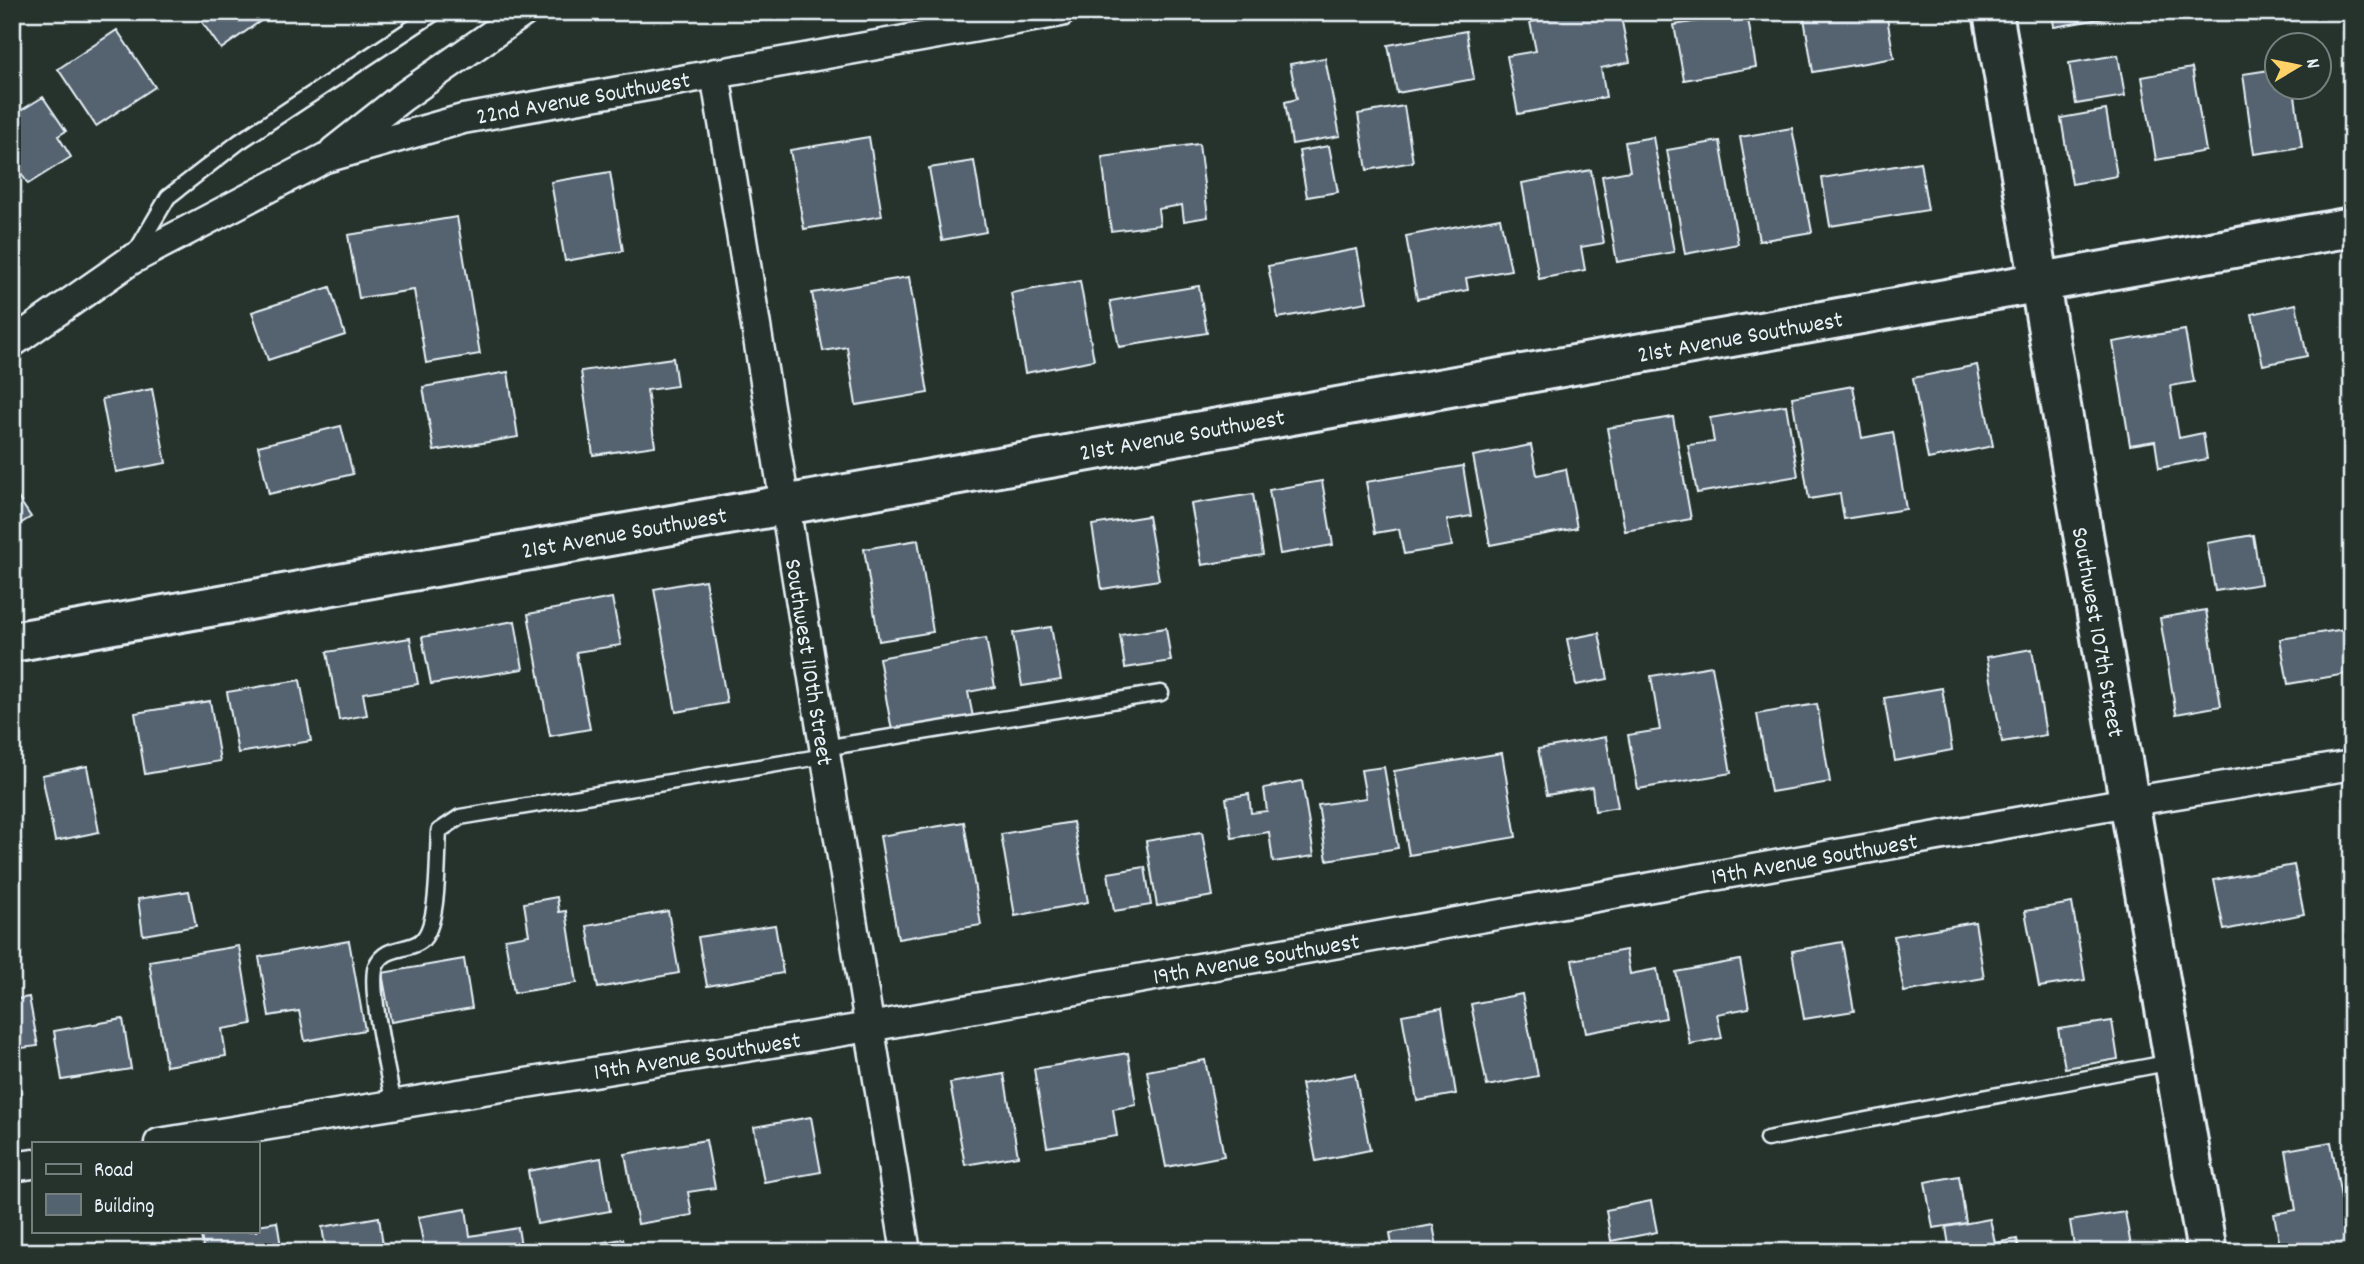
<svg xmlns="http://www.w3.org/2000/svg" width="2364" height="1264" viewBox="0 0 2364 1264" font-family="Dekko,sans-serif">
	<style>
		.building { fill: #546370; stroke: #e8f1f8; stroke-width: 2 }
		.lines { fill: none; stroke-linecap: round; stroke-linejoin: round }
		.lane-casing { stroke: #e8f1f8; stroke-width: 19 }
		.street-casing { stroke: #e8f1f8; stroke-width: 33 }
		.secondary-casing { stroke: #e8f1f8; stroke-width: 44 }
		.lane { stroke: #26332d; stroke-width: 14 }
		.street { stroke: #26332d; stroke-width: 28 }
		.secondary { stroke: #26332d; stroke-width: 38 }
		.labels { text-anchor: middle; stroke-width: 6; stroke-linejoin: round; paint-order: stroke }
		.street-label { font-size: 24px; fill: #e8f1f8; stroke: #26332d }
	</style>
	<rect width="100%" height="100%" fill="#26332d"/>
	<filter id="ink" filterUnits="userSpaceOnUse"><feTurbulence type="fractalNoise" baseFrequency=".0143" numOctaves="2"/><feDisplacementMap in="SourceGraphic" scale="14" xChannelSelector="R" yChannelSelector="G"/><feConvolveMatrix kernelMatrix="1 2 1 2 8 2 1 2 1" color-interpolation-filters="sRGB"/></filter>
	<g filter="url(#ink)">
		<path class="building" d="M195 12H268L269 15 221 49Z
			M1582 12H1620L1630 62 1601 68 1606 97 1518 114 1507 56 1536 51 1530 22Z
			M1803 12H1886L1894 58 1813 72Z
			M2052 12H2110L2111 17 2054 27Z
			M1747 13 1756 67 1684 80 1674 25Z
			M117 30 155 87 96 126 58 69Z
			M1466 31 1474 79 1397 93 1388 45Z
			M2118 55 2125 96 2076 104 2069 63Z
			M1325 58 1340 136 1292 144 1285 102 1297 99 1290 64Z
			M2192 68 2206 151 2156 160 2142 77Z
			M2276 69V88H2294L2302 147 2254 154 2243 74Z
			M43 97 66 131 58 136 71 157 28 184 13 161 22 155 12 139V116Z
			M1404 106 1413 162 1367 170 1358 114Z
			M2106 110 2117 176 2072 184 2061 118Z
			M1792 128 1812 232 1759 241 1740 137Z
			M869 137 882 216 804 229 790 150Z
			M1653 137 1674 252 1617 262 1602 176 1630 171 1625 142Z
			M1720 141 1738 244 1685 254 1667 150Z
			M1199 144 1208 217 1184 221 1182 205 1158 209 1160 225 1111 231 1102 157Z
			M1329 146 1338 192 1307 197 1299 151Z
			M974 161 986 232 942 240 929 168Z
			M1920 162 1928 210 1830 226 1822 178Z
			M1591 170 1604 243 1581 247 1585 270 1539 279 1522 183Z
			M610 172 623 251 565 261 551 182Z
			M457 217 480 354 426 363 414 290 359 298 348 235Z
			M1500 218 1511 270 1466 278 1468 290 1417 299 1406 236Z
			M1357 249 1367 302 1278 318 1268 266Z
			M909 277 928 393 856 405 847 347 823 351 812 293Z
			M1080 281 1094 360 1025 373 1011 293Z
			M1199 286 1207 333 1119 347 1110 301Z
			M330 287 345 335 268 360 252 312Z
			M2352 298V340L2345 299Z
			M2296 304 2307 356 2263 365 2252 314Z
			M2185 330 2194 382 2170 386 2179 438 2203 433 2207 459 2159 468 2155 441 2130 445 2113 342Z
			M673 358 677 386 647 390 655 446 593 455 581 371Z
			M1977 365 1993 446 1928 459 1913 378Z
			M508 372 518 437 434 451 423 387Z
			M1853 386 1862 438 1893 432 1906 509 1844 519 1840 494 1809 499 1792 397Z
			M152 389 166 463 116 472 102 399Z
			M1786 405 1798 476 1697 493 1688 445 1714 442 1710 418Z
			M1673 417 1691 519 1625 531 1607 428Z
			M341 426 353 474 269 494 258 446Z
			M1531 445 1537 475 1566 469 1577 528 1490 545 1473 456Z
			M1463 466 1471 516 1447 520 1452 546 1404 554 1399 529 1375 533 1366 482Z
			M1322 481 1333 545 1280 554 1269 490Z
			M12 489 31 517 12 529Z
			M1253 494 1263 555 1202 565 1191 504Z
			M1148 516 1159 580 1102 589 1092 525Z
			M2253 535 2261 584 2215 591 2207 543Z
			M918 540 933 632 879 641 864 549Z
			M705 580 727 703 676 712 654 589Z
			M612 598 621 645 576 652 590 729 550 736 528 614Z
			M2206 610 2221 706 2176 714 2160 618Z
			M515 621 523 669 431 684 422 637Z
			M1051 627 1061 680 1022 686 1013 633Z
			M1166 628 1171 661 1125 668 1120 635Z
			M2352 628V673L2288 684 2280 639Z
			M1599 633 1608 679 1576 685 1567 639Z
			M410 638 418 684 363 693 367 715 339 720 327 652Z
			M986 638 995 687 968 692 973 717 892 731 879 658Z
			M2032 649 2046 735 2002 742 1987 657Z
			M1712 666 1731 773 1638 789 1628 735 1660 730 1651 676Z
			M300 680 311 741 238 753 227 692Z
			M1942 688 1952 750 1895 761 1884 698Z
			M210 701 220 761 145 774 135 713Z
			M1817 704 1830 782 1771 792 1757 714Z
			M1606 737 1618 807 1595 811 1592 787 1547 795 1538 749Z
			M1502 753 1516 837 1409 855 1394 771Z
			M87 766 99 832 55 841 42 775Z
			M1384 767 1398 848 1327 860 1318 805 1366 798 1361 770Z
			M1302 781 1314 856 1273 862 1269 832 1232 838 1226 798 1249 794 1251 813 1267 811 1264 788Z
			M964 822 981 925 898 939 880 836Z
			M1073 822 1088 902 1015 916 1001 834Z
			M1202 832 1213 896 1157 906 1146 841Z
			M2294 865 2304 914 2224 930 2214 880Z
			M1145 867 1151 905 1114 911 1108 873Z
			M189 891 196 926 143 935 138 899Z
			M557 897 559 912 566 911 577 983 514 993 505 939 529 935 524 903Z
			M2072 903 2085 980 2039 987 2025 911Z
			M668 911 679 973 598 988 587 926Z
			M1975 922 1984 978 1904 992 1894 936Z
			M775 925 783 973 707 986 698 937Z
			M349 941 365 1030 305 1041 299 1011 269 1016 259 957Z
			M1842 942 1854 1011 1804 1019 1792 951Z
			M239 946 252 1024 222 1029 226 1056 166 1066 149 961Z
			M1626 950 1630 974 1657 969 1666 1018 1586 1033 1572 960Z
			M464 959 472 1008 391 1022 382 973Z
			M1740 960 1749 1008 1717 1014 1722 1038 1690 1044 1676 972Z
			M1522 994 1538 1076 1487 1086 1471 1004Z
			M29 997 38 1046 13 1049 21 1098 12 1100V1000Z
			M1442 1008 1456 1094 1417 1101 1402 1015Z
			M123 1019 131 1069 62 1080 54 1031Z
			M2112 1021 2118 1059 2065 1068 2058 1029Z
			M1128 1053 1136 1105 1113 1109 1117 1136 1047 1147 1034 1069Z
			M1205 1060 1224 1156 1166 1167 1147 1071Z
			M1004 1074 1018 1156 965 1165 950 1083Z
			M1355 1074 1370 1150 1316 1161 1301 1084Z
			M811 1117 821 1172 764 1182 754 1127Z
			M706 1140 715 1188 688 1192 692 1215 638 1224 625 1154Z
			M2331 1142 2351 1252H2281L2274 1214 2296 1210 2286 1150Z
			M601 1158 610 1211 537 1224 528 1171Z
			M1959 1176 1966 1223 1933 1228 1925 1182Z
			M1651 1201 1657 1232 1611 1241 1606 1210Z
			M466 1209 470 1236 518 1228 522 1252H425L418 1217Z
			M2125 1212 2132 1252H2075L2070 1221Z
			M379 1217 384 1252H326L322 1227Z
			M1990 1219 1995 1243 2017 1239 2020 1252H1950L1946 1227Z
			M277 1222 282 1252H204L201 1236 229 1231H257V1225Z
			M1433 1225 1438 1252H1393L1390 1233Z
			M623 1239 626 1252H587L586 1245Z"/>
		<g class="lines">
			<g class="lane-casing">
				<path id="lane" d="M135 253 168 197 239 142 436 12
					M824 748 1161 693
					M394 1105C389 1077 368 988 376 966 385 945 407 952 421 941 440 926 437 855 439 831L460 817 825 756
					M1767 1139 2172 1062"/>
			</g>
			<g class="street-casing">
				<path id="street" d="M715 73 906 1252
					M334 151 401 98 524 12
					M12 343 131 260 325 158 463 119 1061 12
					M159 1143 869 1027 2128 802 2352 765
					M12 1167 33 1164"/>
			</g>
			<g class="secondary-casing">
				<path id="secondary" d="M1993 12 2207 1252
					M12 642 2352 227"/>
			</g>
			<use href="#lane" class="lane"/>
			<use href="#street" class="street"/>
			<use href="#secondary" class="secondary"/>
		</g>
	</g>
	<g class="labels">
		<g class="street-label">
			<text transform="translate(583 97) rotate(-10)" y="8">22nd Avenue Southwest</text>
			<text transform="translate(1740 336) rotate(-10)" y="8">21st Avenue Southwest</text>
			<text transform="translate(1182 434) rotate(-10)" y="8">21st Avenue Southwest</text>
			<text transform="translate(624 532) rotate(-10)" y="8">21st Avenue Southwest</text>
			<text transform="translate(2099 632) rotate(80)" y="8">Southwest 107th Street</text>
			<text transform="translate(810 662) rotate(81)" y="8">Southwest 110th Street</text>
			<text transform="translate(1814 858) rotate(-10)" y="8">19th Avenue Southwest</text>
			<text transform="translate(1256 958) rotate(-10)" y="8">19th Avenue Southwest</text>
			<text transform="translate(697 1055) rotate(-9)" y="8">19th Avenue Southwest</text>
		</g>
	</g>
	<rect width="2364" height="1264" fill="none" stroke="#26332d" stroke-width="42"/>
	<rect x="21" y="21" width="2322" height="1222" fill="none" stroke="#e8f1f8" stroke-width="2.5" filter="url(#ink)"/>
	<rect x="32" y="1142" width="228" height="91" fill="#26332d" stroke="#747f7e" stroke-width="2"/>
	<rect x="46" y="1164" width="35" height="10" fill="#26332d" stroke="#747f7e" stroke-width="2"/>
	<text x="94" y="1176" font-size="21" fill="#e8f1f8">Road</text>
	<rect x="46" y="1194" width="35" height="21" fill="#546370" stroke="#747f7e" stroke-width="2"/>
	<text x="94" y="1212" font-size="21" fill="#e8f1f8">Building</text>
	<g transform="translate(2298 66) rotate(80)"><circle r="33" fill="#26332d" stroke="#747f7e" stroke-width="2"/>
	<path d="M0-5L12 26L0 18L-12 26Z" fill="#ffd166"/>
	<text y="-10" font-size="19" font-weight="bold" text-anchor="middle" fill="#e8f1f8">N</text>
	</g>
</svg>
